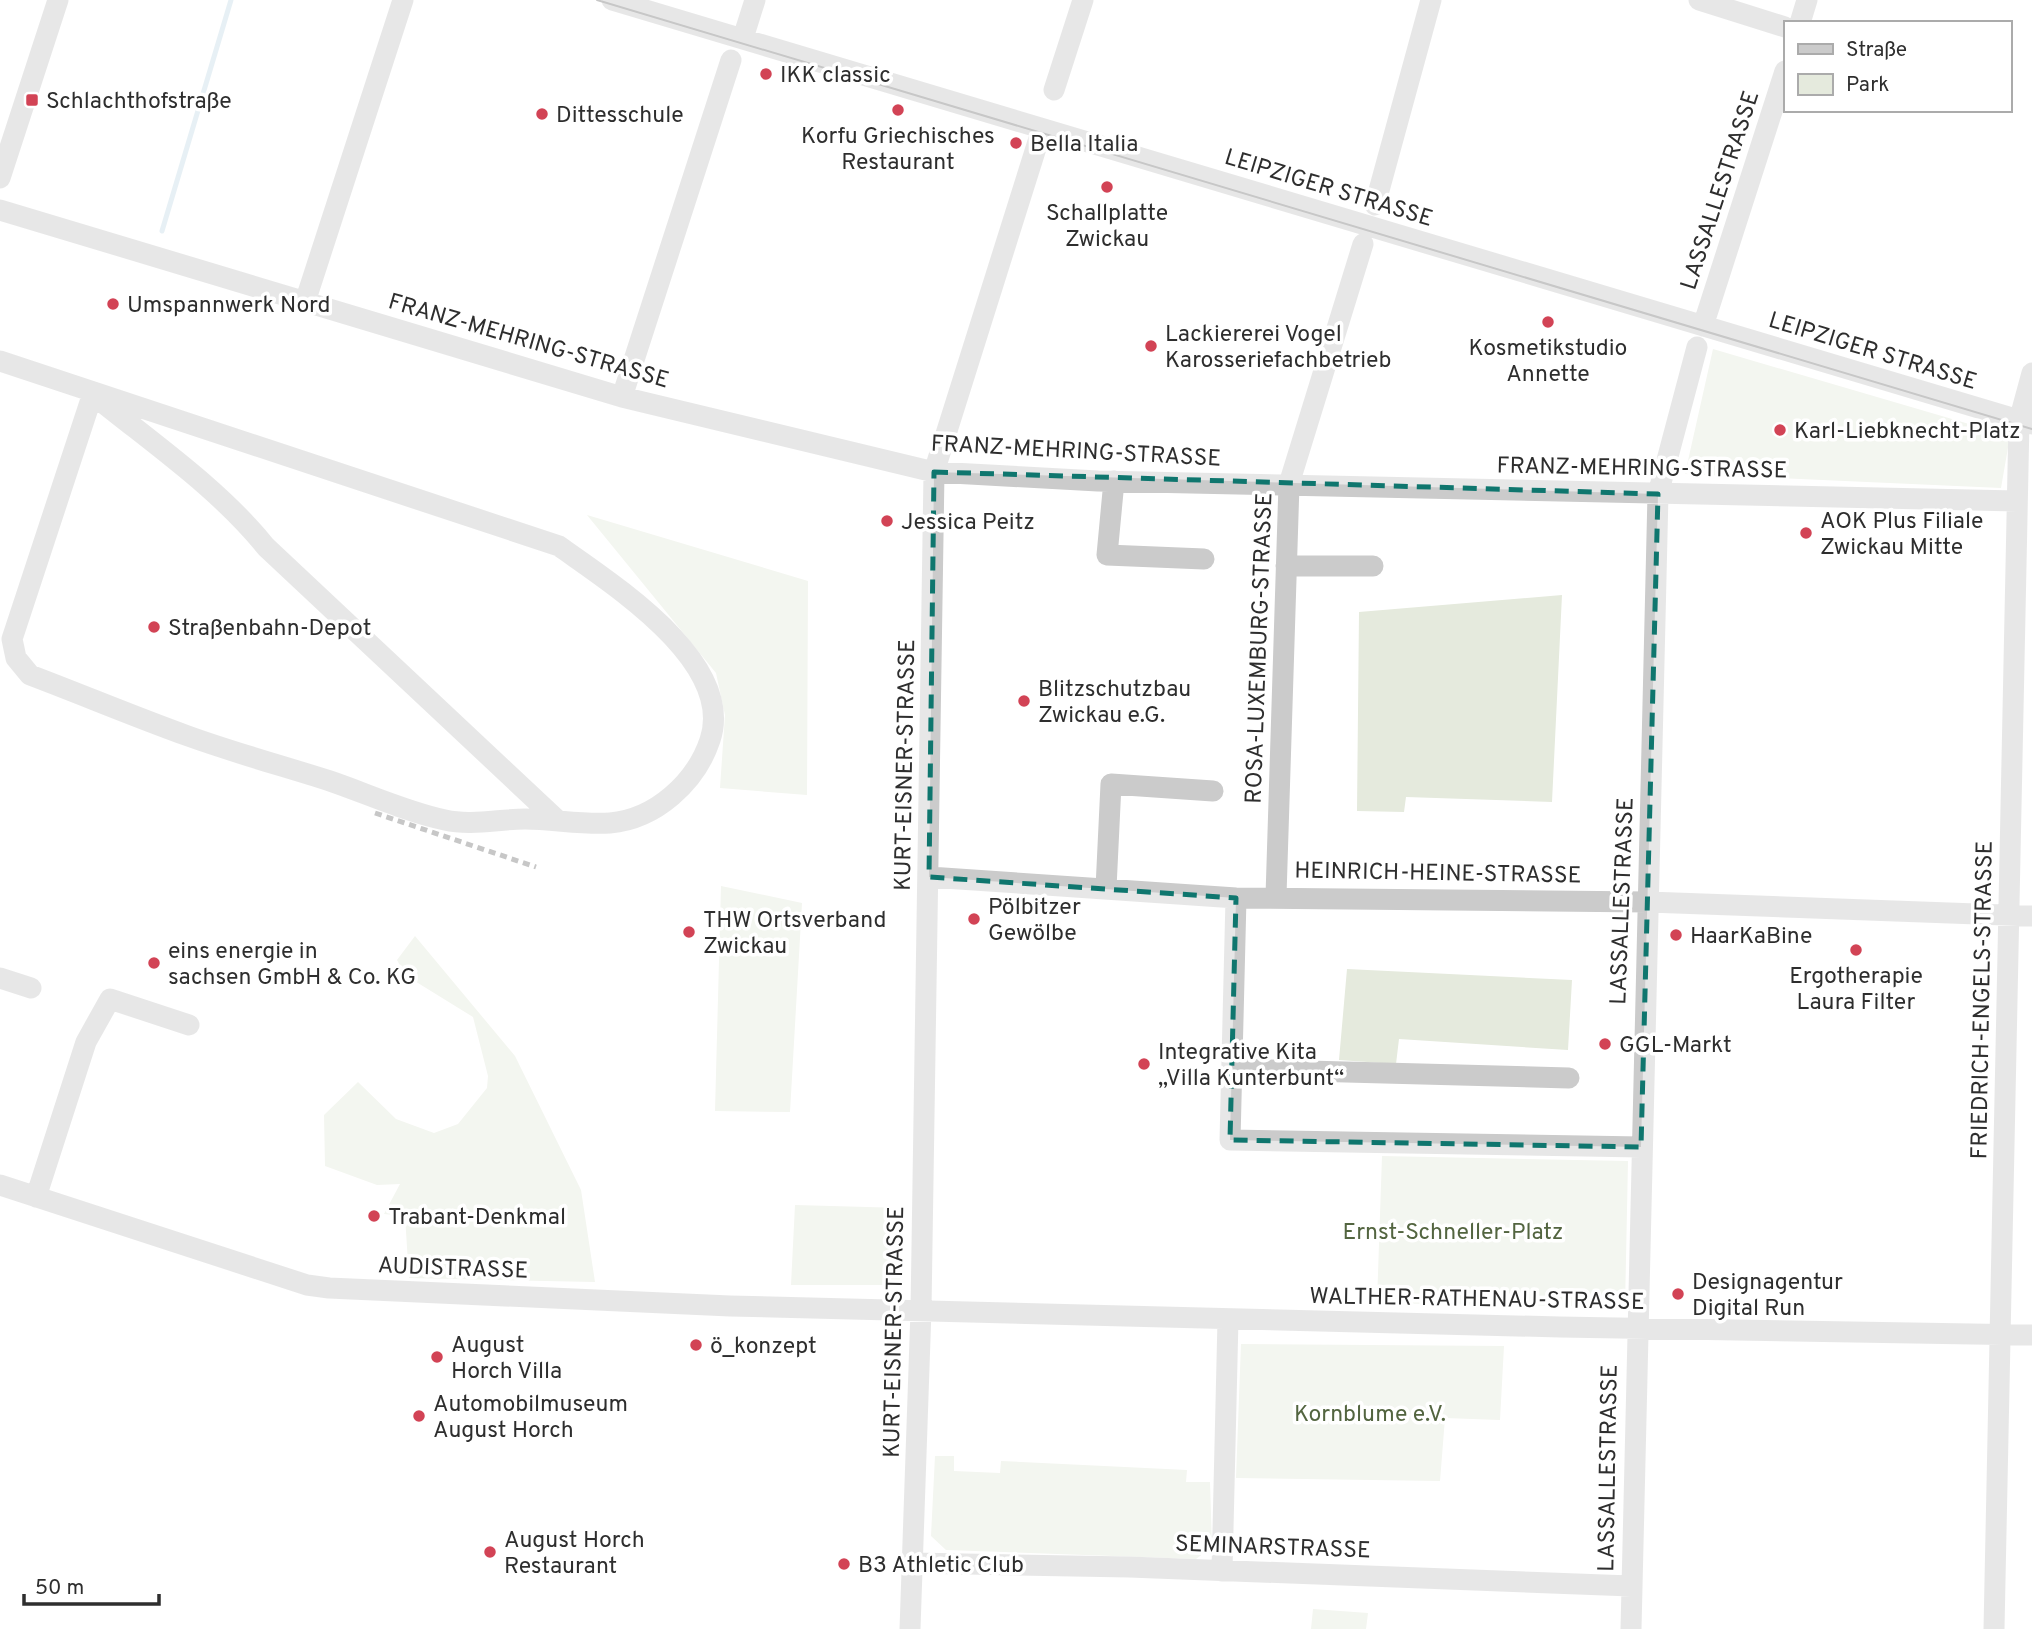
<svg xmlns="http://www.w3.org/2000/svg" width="2032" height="1629" viewBox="0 0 2032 1629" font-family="Overpass,sans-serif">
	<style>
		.green { fill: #e5eadd }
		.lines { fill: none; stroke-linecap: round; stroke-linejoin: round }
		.stream { stroke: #cbdee8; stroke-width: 5 }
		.minor { stroke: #cbcbcb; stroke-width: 21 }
		.tram { stroke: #838383; stroke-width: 2 }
		.rail { stroke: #838383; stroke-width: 5; stroke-dasharray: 7 5; stroke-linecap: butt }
		.marked { fill: none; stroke: #0f766e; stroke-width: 5; stroke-dasharray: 14 9; stroke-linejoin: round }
		.poi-dot { fill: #d24355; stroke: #fff; stroke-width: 2.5 }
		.labels { text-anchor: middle; stroke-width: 7; stroke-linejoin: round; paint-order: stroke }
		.poi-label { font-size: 23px; fill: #2e2e2e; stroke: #fff; text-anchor: start }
		.street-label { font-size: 23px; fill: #2e2e2e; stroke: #fff }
		.park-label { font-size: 23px; fill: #536540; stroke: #fff }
	</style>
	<rect width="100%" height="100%" fill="#fff"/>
	<path class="green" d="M1713 349 2010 436 2001 488 1685 474Z
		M587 515 808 581 807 795 720 788 725 715 716 673Z
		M1562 595 1552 802 1406 797 1404 812 1357 811 1359 612Z
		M721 886 802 903 790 1112 715 1111Z
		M415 936 515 1056 581 1190 595 1282 409 1278 405 1216 384 1214 400 1184 377 1185 325 1166 324 1115 358 1082 396 1119 434 1133 458 1124 487 1088 488 1076 473 1017 405 975 397 960Z
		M1347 969 1572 980 1568 1050 1399 1039 1396 1064 1339 1060Z
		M1382 1156 1628 1161 1625 1307 1377 1303Z
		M795 1205 903 1208 900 1285H791Z
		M1241 1344 1504 1346 1500 1420 1445 1418 1440 1481 1236 1478Z
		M935 1456H954V1471L1000 1473 1001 1461 1187 1470 1186 1482H1210L1212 1547 1196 1559 946 1550 931 1536Z
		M1313 1609 1368 1613 1366 1629H1311Z"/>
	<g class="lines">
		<path class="stream" d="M162 231 231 0"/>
		<path class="minor" d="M612 0 2032 424
			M1699 0 1785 27
			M1800 23 1807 0
			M743 38 755 0
			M1054 90 1083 0
			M0 178 58 0
			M1375 205 1431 0
			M0 210 622 397 934 472 1098 481 2017 501
			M305 302 403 0
			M1703 326 1785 71
			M0 361 559 546C612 584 736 662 710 740 696 782 656 819 610 823 582 825 553 819 525 819 499 819 471 826 445 820 407 812 368 794 330 781 283 766 235 753 188 736 135 717 83 695 30 675L16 658 12 639 93 393
			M622 397 731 60
			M102 402C158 447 221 491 266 547L556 819
			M1114 481 1107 555 1204 559
			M1286 566H1373
			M929 877 1236 898 1648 902 2032 916
			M1106 888 1111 784 1213 791
			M1276 896 1289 484 1363 244
			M1236 898 1230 1140 1641 1147
			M0 978 31 988
			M1232 1069 1569 1078
			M0 1185 307 1285 329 1288 730 1306 1560 1327 2032 1335
			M36 1197 86 1042 110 999 189 1025
			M913 1563 1129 1567 1631 1586
			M1222 1571 1228 1319
			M910 1629 921 1310 934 472 1042 129
			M1631 1629 1658 494 1697 347
			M1994 1629 2019 421 2032 373"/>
		<path class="tram" d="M597 0 2032 429"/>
		<path class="rail" d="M375 813 536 867"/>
	</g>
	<path d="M0 0H2032V1629H0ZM934 472 1658 494 1641 1147 1230 1140 1236 898 929 877Z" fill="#fff" fill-opacity=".55" fill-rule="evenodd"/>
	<path class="marked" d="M934 472 1658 494 1641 1147 1230 1140 1236 898 929 877Z"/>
	<g class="poi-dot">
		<circle cx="766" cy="74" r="7"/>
		<rect x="25" y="93" width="14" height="14" rx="3.5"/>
		<circle cx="898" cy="110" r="7"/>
		<circle cx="542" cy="114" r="7"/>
		<circle cx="1016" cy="143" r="7"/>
		<circle cx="1107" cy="187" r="7"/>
		<circle cx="113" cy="304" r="7"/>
		<circle cx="1548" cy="322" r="7"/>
		<circle cx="1151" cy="346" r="7"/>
		<circle cx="1780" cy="430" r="7"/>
		<circle cx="887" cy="521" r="7"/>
		<circle cx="1806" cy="533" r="7"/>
		<circle cx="154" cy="627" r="7"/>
		<circle cx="1024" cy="701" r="7"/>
		<circle cx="974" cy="919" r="7"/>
		<circle cx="689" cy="932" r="7"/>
		<circle cx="1676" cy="935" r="7"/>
		<circle cx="1856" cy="950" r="7"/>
		<circle cx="154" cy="963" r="7"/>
		<circle cx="1605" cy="1044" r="7"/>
		<circle cx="1144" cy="1064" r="7"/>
		<circle cx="374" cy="1216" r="7"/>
		<circle cx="1678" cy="1294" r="7"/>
		<circle cx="696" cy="1345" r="7"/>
		<circle cx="437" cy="1357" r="7"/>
		<circle cx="419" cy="1416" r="7"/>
		<circle cx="490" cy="1552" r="7"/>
		<circle cx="844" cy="1564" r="7"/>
	</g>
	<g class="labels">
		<g class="poi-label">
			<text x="780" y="82">IKK classic</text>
			<text x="46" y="108">Schlachthofstraße</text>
			<text x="556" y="122">Dittesschule</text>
			<text x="898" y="143" text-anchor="middle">Korfu Griechisches<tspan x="898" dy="26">Restaurant</tspan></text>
			<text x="1030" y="151">Bella Italia</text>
			<text x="1107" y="220" text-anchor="middle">Schallplatte<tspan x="1107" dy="26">Zwickau</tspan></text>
			<text x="127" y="312">Umspannwerk Nord</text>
			<text x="1165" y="341">Lackiererei Vogel<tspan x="1165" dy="26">Karosseriefachbetrieb</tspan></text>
			<text x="1548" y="355" text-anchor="middle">Kosmetikstudio<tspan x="1548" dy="26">Annette</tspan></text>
			<text x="1794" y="438">Karl-Liebknecht-Platz</text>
			<text x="1820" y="528">AOK Plus Filiale<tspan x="1820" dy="26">Zwickau Mitte</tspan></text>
			<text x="901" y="529">Jessica Peitz</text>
			<text x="168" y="635">Straßenbahn-Depot</text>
			<text x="1038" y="696">Blitzschutzbau<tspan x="1038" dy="26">Zwickau e.G.</tspan></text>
			<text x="988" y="914">Pölbitzer<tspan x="988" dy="26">Gewölbe</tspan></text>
			<text x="703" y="927">THW Ortsverband<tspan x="703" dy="26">Zwickau</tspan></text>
			<text x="1690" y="943">HaarKaBine</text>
			<text x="168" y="958">eins energie in<tspan x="168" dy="26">sachsen GmbH &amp; Co. KG</tspan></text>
			<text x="1856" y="983" text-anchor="middle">Ergotherapie<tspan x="1856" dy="26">Laura Filter</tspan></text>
			<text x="1619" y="1052">GGL-Markt</text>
			<text x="1158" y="1059">Integrative Kita<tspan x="1158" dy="26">„Villa Kunterbunt“</tspan></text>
			<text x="388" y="1224">Trabant-Denkmal</text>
			<text x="1692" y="1289">Designagentur<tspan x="1692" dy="26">Digital Run</tspan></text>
			<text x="451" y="1352">August<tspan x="451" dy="26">Horch Villa</tspan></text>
			<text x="710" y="1353">ö_konzept</text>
			<text x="433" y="1411">Automobilmuseum<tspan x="433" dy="26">August Horch</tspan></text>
			<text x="504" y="1547">August Horch<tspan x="504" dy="26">Restaurant</tspan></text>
			<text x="858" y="1572">B3 Athletic Club</text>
		</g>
		<g class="street-label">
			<text transform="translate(1329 187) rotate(17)" y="8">LEIPZIGER STRASSE</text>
			<text transform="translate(1719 190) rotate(-72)" y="8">LASSALLESTRASSE</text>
			<text transform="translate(529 340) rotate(16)" y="8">FRANZ-MEHRING-STRASSE</text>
			<text transform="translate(1873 350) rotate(17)" y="8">LEIPZIGER STRASSE</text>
			<text transform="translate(1076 450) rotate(3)" y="8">FRANZ-MEHRING-STRASSE</text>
			<text transform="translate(1642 467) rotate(1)" y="8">FRANZ-MEHRING-STRASSE</text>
			<text transform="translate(1258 648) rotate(-88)" y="8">ROSA-LUXEMBURG-STRASSE</text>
			<text transform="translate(904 765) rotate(-89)" y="8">KURT-EISNER-STRASSE</text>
			<text transform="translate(1438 872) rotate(1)" y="8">HEINRICH-HEINE-STRASSE</text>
			<text transform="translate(1621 901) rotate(-88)" y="8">LASSALLESTRASSE</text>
			<text transform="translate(1981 1000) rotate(-89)" y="8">FRIEDRICH-ENGELS-STRASSE</text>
			<text transform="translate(453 1267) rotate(2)" y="8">AUDISTRASSE</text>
			<text transform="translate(1477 1298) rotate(1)" y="8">WALTHER-RATHENAU-STRASSE</text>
			<text transform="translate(893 1332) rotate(-89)" y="8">KURT-EISNER-STRASSE</text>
			<text transform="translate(1607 1468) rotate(-89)" y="8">LASSALLESTRASSE</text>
			<text transform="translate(1273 1546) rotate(2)" y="8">SEMINARSTRASSE</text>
		</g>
		<g class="park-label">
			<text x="1453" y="1239">Ernst-Schneller-Platz</text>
			<text x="1370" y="1421">Kornblume e.V.</text>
		</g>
	</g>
	<rect x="1784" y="21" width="228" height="91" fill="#ffffff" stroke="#ababab" stroke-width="2"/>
	<rect x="1798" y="44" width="35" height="10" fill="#cbcbcb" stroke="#ababab" stroke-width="2"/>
	<text x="1846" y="56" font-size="21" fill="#2e2e2e">Straße</text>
	<rect x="1798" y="74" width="35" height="21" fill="#e5eadd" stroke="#ababab" stroke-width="2"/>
	<text x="1846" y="91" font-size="21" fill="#2e2e2e">Park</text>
	<path d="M24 1594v10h135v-10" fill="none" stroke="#2e2e2e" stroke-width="3.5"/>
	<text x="35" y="1594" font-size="21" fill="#2e2e2e" stroke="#ffffff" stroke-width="5" paint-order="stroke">50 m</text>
</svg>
